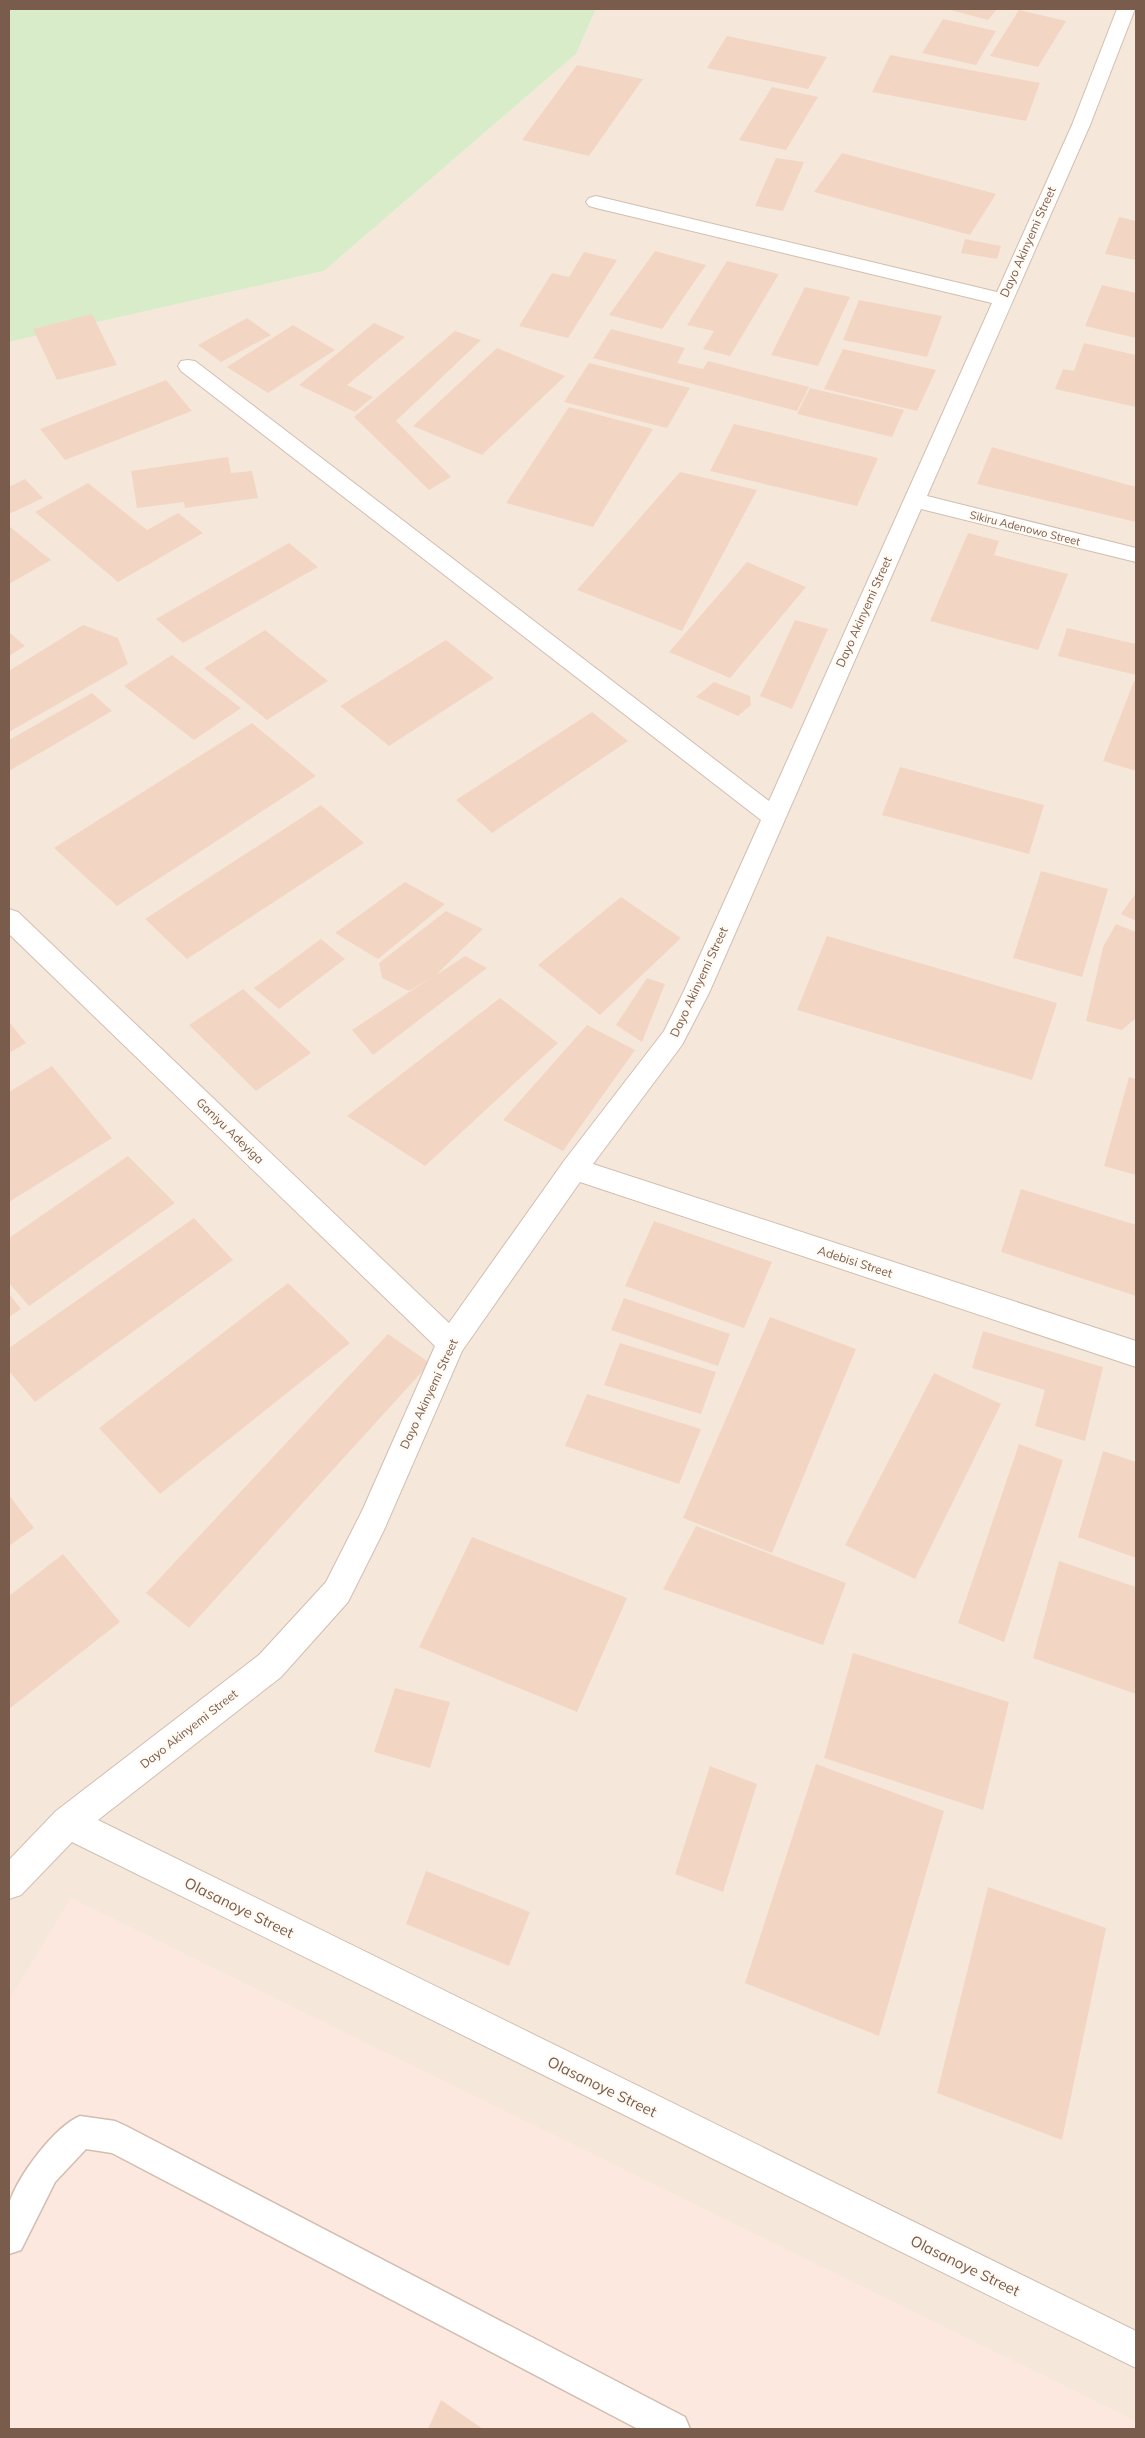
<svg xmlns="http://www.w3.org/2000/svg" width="1145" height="2438" viewBox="0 0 1145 2438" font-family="Mulish,sans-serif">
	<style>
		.residential { fill: #f5e8da }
		.commercial { fill: #fde8e0 }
		.green { fill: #d8ecc9 }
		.building { fill: #f3d5c3 }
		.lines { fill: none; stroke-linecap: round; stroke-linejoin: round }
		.lane-casing { stroke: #d1beb0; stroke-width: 3 }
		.street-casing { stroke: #d1beb0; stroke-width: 2 }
		.lane { fill: #fff; fill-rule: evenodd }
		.street { fill: #fff; fill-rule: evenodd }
		.labels { text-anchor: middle; stroke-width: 4.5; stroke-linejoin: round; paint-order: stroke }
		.far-street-label { font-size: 11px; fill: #7a5c4d; stroke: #fffaf3 }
		.street-label { font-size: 12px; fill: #7a5c4d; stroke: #fffaf3 }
		.near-street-label { font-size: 15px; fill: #7a5c4d; stroke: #fffaf3 }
	</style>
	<rect width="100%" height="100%" fill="#fdf6ec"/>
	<path class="residential" d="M596 9H1136V2429H9V342L324 271 576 54Z"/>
	<path class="commercial" d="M71 1898 1136 2421V2429H9V2000Z"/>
	<path class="green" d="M9 9H596L576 54 324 271 9 342Z"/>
	<path class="building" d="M947 9H997L988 20Z
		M1019 10 1066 21 1038 67 990 56Z
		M943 19 996 31 976 65 922 53Z
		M727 36 827 57 808 89 707 68Z
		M890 55 1040 83 1026 121 872 92Z
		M577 65 643 79 589 156 522 140Z
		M772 87 818 97 786 150 739 140Z
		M842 153 996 194 970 235 814 192Z
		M776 158 804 162 783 211 755 206Z
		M1119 217 1136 221V260L1105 254Z
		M965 239 1001 246 997 259 961 253Z
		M655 251 706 265 662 329 609 315Z
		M584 252 617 260 568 338 519 326 552 273 569 277Z
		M727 261 779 274 730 356 703 349 714 331 687 325Z
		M1102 285 1136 293V338L1085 326Z
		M805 287 850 297 818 366 771 355Z
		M859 300 942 316 927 357 843 340Z
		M92 314 117 365 57 380 33 329Z
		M247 318 271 335 221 362 198 345Z
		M374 323 405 337 347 385 373 397 355 412 299 385Z
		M293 325 335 350 268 393 227 367Z
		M611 329 685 348 677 363 703 369 708 361 809 387 797 411 593 358Z
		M455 331 481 340 396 421 451 477 429 490 354 417Z
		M1084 343 1136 355V407L1055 389 1063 369 1074 371Z
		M497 348 565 376 482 455 413 426Z
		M843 349 936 370 917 411 824 389Z
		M589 363 690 388 667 428 564 402Z
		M166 380 192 411 65 460 40 429Z
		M810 388 904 410 892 437 797 414Z
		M569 407 653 429 593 527 506 503Z
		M734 424 878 458 857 506 710 471Z
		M992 447 1136 487V522L977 484Z
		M228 457 231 473 252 471 258 498 185 508 184 502 137 508 131 471Z
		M680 472 757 490 682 631 577 590Z
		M25 479 43 498 9 514V487Z
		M88 483 147 530 178 513 203 533 118 582 35 512Z
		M9 526 51 560 9 584Z
		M968 533 999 541 994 555 1068 574 1038 650 930 621Z
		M289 543 318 567 183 643 156 619Z
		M747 562 806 587 730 678 669 652Z
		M795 620 828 629 792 709 760 696Z
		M83 625 118 638 128 664 9 732V671Z
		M1067 628 1136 644V675L1058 656Z
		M265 630 328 681 267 720 204 668Z
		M9 632 25 646 9 656Z
		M446 640 494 678 389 746 340 706Z
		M172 655 241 708 194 740 124 686Z
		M1134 681H1136V771L1103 761Z
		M714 682 750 696 751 705 738 716 696 697Z
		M92 693 112 711 9 771V740Z
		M592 712 628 741 492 833 456 800Z
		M252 723 316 776 117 906 54 848Z
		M900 767 1044 805 1029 854 882 815Z
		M321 805 364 843 187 959 145 919Z
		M1041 871 1108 889 1082 977 1013 958Z
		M405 882 445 904 378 959 335 933Z
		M1136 893V921L1121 914Z
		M621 897 681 938 600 1015 538 965Z
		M446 911 483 929 436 975 465 956 487 968 373 1055 352 1030 432 977 409 991 382 978 379 963Z
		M1116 924 1136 932V1018L1122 1030 1086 1021 1103 947Z
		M827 936 1057 1003 1032 1080 797 1010Z
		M321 939 345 959 279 1009 254 988Z
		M647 978 665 984 642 1042 616 1025Z
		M243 989 311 1053 256 1091 189 1025Z
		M500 998 558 1043 425 1166 347 1116Z
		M9 1022 26 1043 9 1053Z
		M587 1025 635 1050 563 1151 503 1120Z
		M52 1066 112 1138 9 1202V1092Z
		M1129 1077 1136 1079V1175L1104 1166Z
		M128 1156 175 1203 29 1306 9 1283V1238Z
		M1021 1189 1136 1225V1296L1001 1252Z
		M194 1218 233 1260 35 1402 9 1371V1348Z
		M654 1221 772 1262 744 1328 625 1286Z
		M288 1283 350 1343 160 1494 99 1428Z
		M9 1294 21 1309 9 1317Z
		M624 1298 730 1334 718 1366 611 1330Z
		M770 1317 856 1349 772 1553 683 1518Z
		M983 1331 1103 1367 1085 1441 1035 1426 1045 1390 972 1368Z
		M388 1334 430 1363 189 1628 146 1593Z
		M620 1343 716 1372 701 1414 604 1385Z
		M934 1373 1001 1404 915 1579 845 1545Z
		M587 1394 701 1429 679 1484 565 1446Z
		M1019 1444 1063 1460 1004 1642 958 1623Z
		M1103 1451 1136 1462V1558L1078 1537Z
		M9 1495 34 1528 9 1546Z
		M696 1526 846 1583 823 1645 663 1589Z
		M472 1537 627 1598 577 1712 419 1647Z
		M63 1554 120 1622 9 1709V1596Z
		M1059 1561 1136 1587V1694L1033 1658Z
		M853 1653 1009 1702 983 1810 824 1758Z
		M395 1688 450 1702 430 1768 374 1752Z
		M816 1764 944 1811 879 2036 745 1983Z
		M710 1766 757 1784 723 1892 675 1874Z
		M426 1871 530 1912 509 1966 406 1924Z
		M988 1887 1106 1928 1062 2140 937 2093Z
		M441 2400 483 2429H428Z"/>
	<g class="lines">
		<g class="lane-casing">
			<path id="lane" d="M80 2116 115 2121 126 2126 685 2417 690 2429H638L112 2153 86 2149 55 2182 21 2250 9 2254C9 2241 5 2216 9 2204 17 2177 54 2127 80 2116Z"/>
		</g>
		<g class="street-casing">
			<path id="street" d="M1117 9H1135L1090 125 927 496 1136 548V562L921 509 709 993 682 1045 593 1164 1136 1341V1367L580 1182 462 1351 384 1530 348 1602 281 1677 98 1820 1136 2331V2368L72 1842 21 1895 9 1899V1860L56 1811 259 1655 326 1582 362 1511 435 1346 9 934V909L18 912 449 1323 564 1161 664 1031 683 993 761 820 181 371 178 366 181 361 188 360 195 361 769 801 992 303 596 208 589 206 586 202 589 198 596 196 997 292 1072 125Z"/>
		</g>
		<use href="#lane" class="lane"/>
		<use href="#street" class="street"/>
	</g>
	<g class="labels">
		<g class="far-street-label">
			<text transform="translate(1025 528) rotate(14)" y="4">Sikiru Adenowo Street</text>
		</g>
		<g class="street-label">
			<text transform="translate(1028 242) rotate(-66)" y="4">Dayo Akinyemi Street</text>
			<text transform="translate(864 612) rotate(-66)" y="4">Dayo Akinyemi Street</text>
			<text transform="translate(699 982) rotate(-65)" y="4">Dayo Akinyemi Street</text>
			<text transform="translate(230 1131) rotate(44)" y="4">Ganiyu Adeyiga</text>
			<text transform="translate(855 1262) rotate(18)" y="4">Adebisi Street</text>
			<text transform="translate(429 1394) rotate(-65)" y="4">Dayo Akinyemi Street</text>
			<text transform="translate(189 1729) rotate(-38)" y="4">Dayo Akinyemi Street</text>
		</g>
		<g class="near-street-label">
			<text transform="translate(239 1908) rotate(26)" y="5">Olasanoye Street</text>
			<text transform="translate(602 2087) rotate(26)" y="5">Olasanoye Street</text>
			<text transform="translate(965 2266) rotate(26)" y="5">Olasanoye Street</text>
		</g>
	</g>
	<rect width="1145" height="2438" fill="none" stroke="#7a5c4d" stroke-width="20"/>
</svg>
